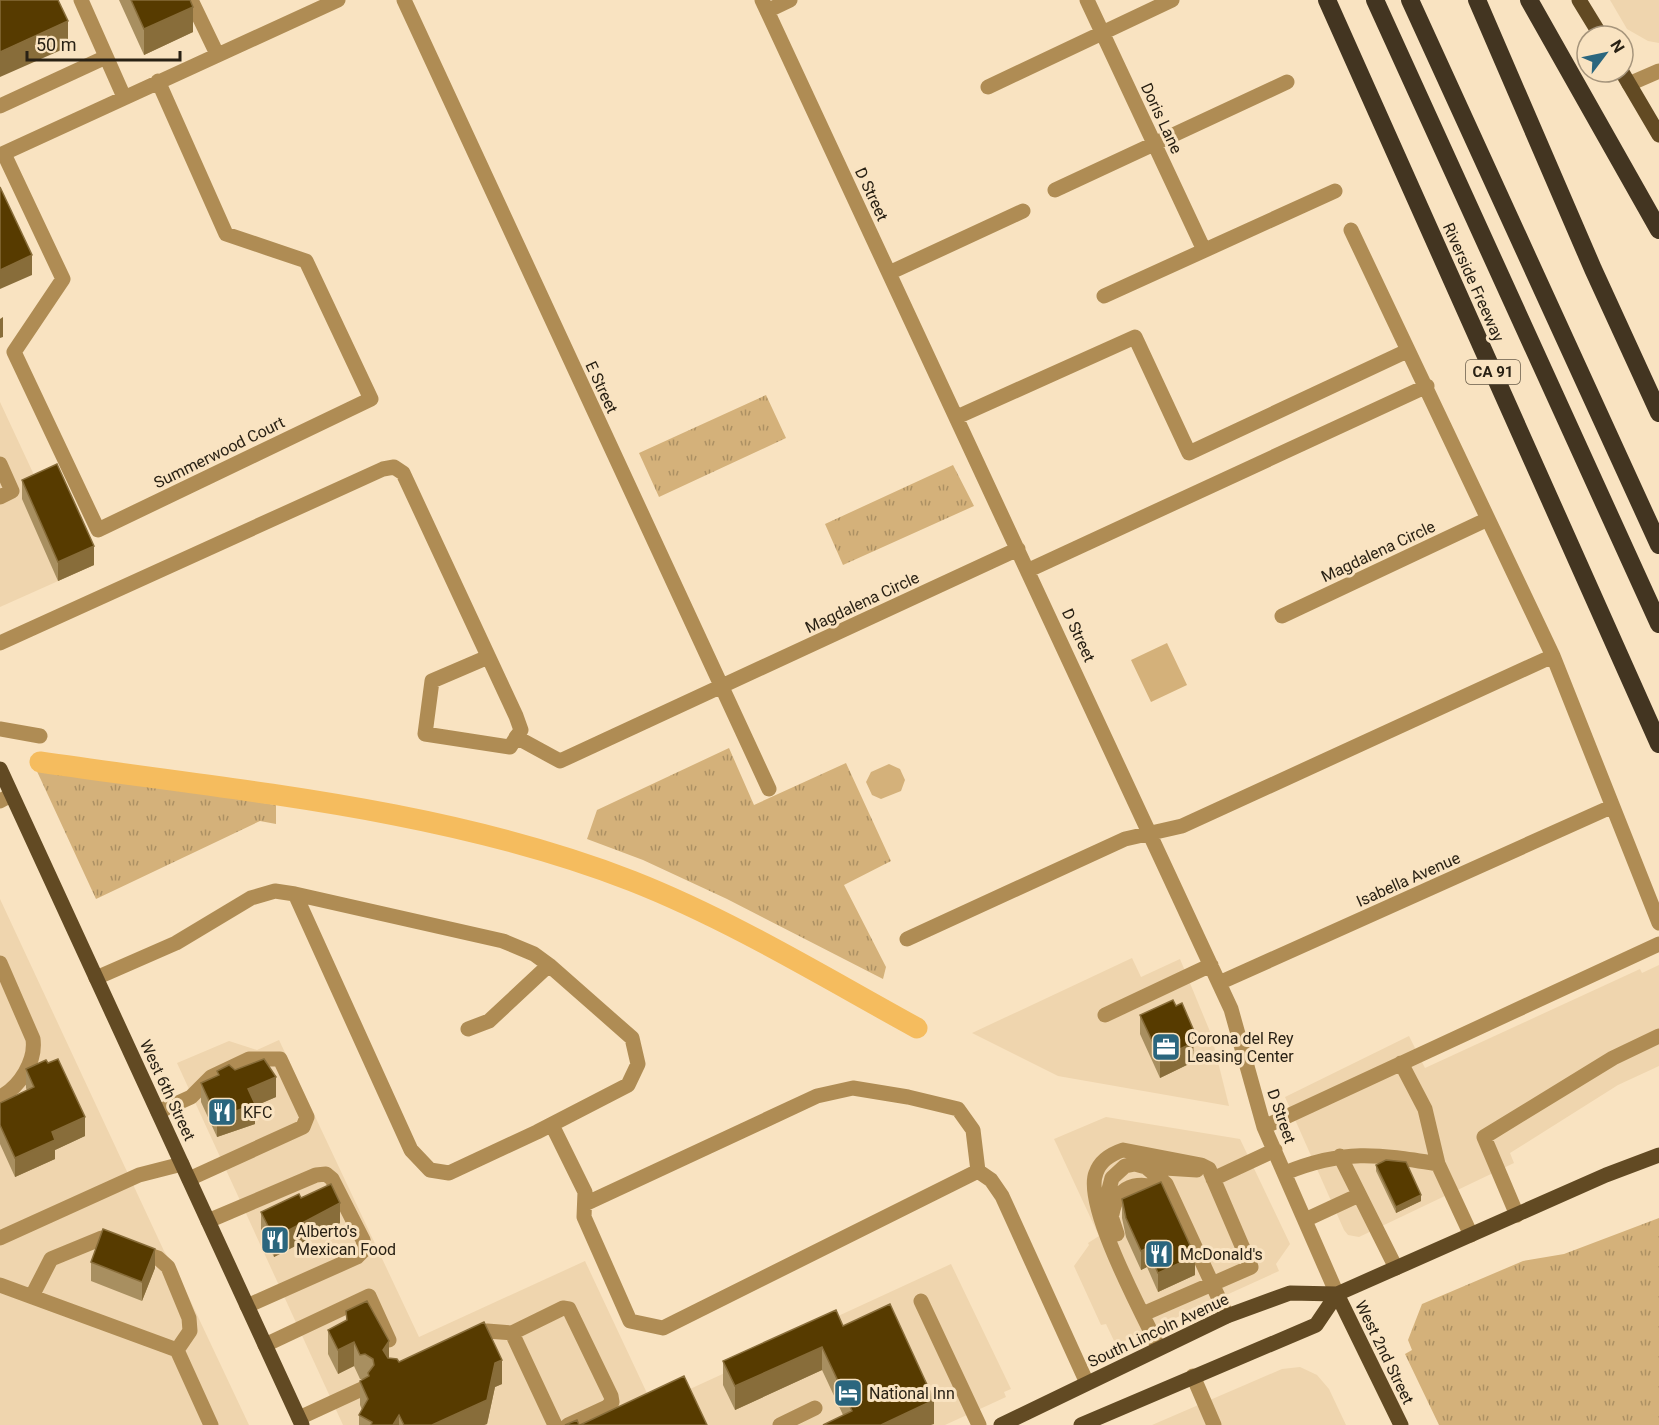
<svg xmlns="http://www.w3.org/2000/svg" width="1659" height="1425" viewBox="0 0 1659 1425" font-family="Roboto,sans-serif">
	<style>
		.built { fill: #efd5ae }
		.grass { fill: url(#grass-tufts) }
		.green { fill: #d4b17a }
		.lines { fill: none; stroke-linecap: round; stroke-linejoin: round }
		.canal { stroke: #f5bc5e; stroke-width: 21 }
		.minor { stroke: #af8c54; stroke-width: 15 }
		.major { stroke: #624a23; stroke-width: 15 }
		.highway { stroke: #433521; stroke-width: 18 }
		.wall { fill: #a88f60 }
		.shaded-wall { fill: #886d3a }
		.building { fill: #573b00; stroke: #886d3a; stroke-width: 1.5 }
		.labels { text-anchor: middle; stroke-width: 6; stroke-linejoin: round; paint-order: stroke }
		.shield { fill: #f9e3c1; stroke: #675b48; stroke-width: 1.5 }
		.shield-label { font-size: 15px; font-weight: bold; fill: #292114 }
		.street-label { font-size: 16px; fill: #292114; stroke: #f9e3c1 }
		.poi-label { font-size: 16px; fill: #292114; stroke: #f9e3c1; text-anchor: start }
	</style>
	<defs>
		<pattern id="grass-tufts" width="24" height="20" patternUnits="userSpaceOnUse" patternTransform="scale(1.5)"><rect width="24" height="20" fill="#d4b17a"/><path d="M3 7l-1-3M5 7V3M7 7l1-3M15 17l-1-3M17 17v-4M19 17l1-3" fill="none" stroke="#ac9063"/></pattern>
	</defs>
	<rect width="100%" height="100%" fill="#f9e3c1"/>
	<path class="built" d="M1610 0H1659V43L1648 41 1627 29Z
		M0 402 41 490 57 483 94 565 0 607Z
		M0 899 164 1251 175 1268 249 1425H0Z
		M1132 958 1141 977 1180 959 1211 1034 1229 1106 1058 1076 972 1033Z
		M1659 965V1066L1618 1085 1510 1153 1514 1163 1359 1237 1348 1235 1344 1230 1285 1097 1409 1036 1425 1068 1640 969 1642 973Z
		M279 1040 419 1337 585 1261 653 1406 829 1325 836 1317 951 1264 1011 1389 1004 1392 1006 1397 945 1425H343L177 1063 229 1041 257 1050Z
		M1106 1117 1240 1139 1290 1244 1276 1264 1279 1271 1116 1345 1106 1324 1101 1325 1074 1266 1089 1245 1088 1243 1099 1236 1054 1139Z
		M1300 1367 1317 1375 1329 1389 1346 1425H1152L1282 1369Z"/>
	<path class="grass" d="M766 395 786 438 659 497 639 453Z
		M953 465 974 506 843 565 825 524Z
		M729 748 754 805 846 763 891 861 844 885 886 967 883 979 727 899 643 860 587 839 597 810Z
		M35 767 276 805V824L260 821 96 899Z
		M1659 1218V1425H1439L1405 1354 1412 1350 1408 1340 1422 1304 1523 1261 1564 1254Z"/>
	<path class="green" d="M1167 643 1187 685 1151 702 1131 660Z
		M889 764 900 769 905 780 901 791 881 799 872 795 866 782 871 772Z"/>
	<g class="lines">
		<path class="canal" d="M40 762C238 791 444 808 632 881 731 920 824 977 917 1028"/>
		<path class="minor" d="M81 0 124 97
			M191 0 217 54
			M404 0 769 789
			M762 0 1231 1009 1264 1127 1337 1294
			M1087 0 1204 250
			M767 11 790 0
			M1629 84 1659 71
			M988 87 1172 0
			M0 106 106 57
			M4 154 63 279 14 352 98 530 371 399 306 261 226 234 158 81
			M0 155 338 0
			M1055 190 1287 82
			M1351 230 1553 656 1659 923
			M889 273 1023 211
			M1104 296 1335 191
			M957 417 1135 337 1189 453 1407 351
			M0 464 12 491 0 497
			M1029 570 1427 386
			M1282 616 1488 519
			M0 643 383 469 394 467 403 473 516 716 521 730 510 747 425 734 432 681 488 657
			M0 729 40 736
			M516 737 560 761 1018 549
			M0 801 11 795
			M907 939 1125 839 1182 826 1553 656
			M0 963 33 1039C36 1061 20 1087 0 1097
			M96 978 176 943 251 898 275 891 295 894 503 941 534 954 549 965 632 1038 638 1064 628 1085 537 1132 449 1173 430 1170 411 1150 295 894
			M1219 983 1611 807
			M1105 1015 1211 965
			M468 1029 489 1021 549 965
			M1401 1063 1425 1109 1438 1164
			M158 1112 191 1097 211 1077 249 1059H280L307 1117 303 1127 189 1179
			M552 1125 585 1192 584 1217 630 1321 663 1328 978 1171 991 1180 1002 1196 1087 1383
			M1264 1127 1659 944
			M1340 1156 1396 1268
			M1149 1167 1197 1170
			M1285 1173C1343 1149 1377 1154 1438 1164L1471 1235
			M1213 1179 1275 1150
			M585 1204 817 1096 853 1088 908 1097 958 1109 973 1130 978 1171
			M1112 1214C1118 1181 1145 1179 1170 1195
			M1517 1215 1484 1137 1613 1058 1659 1036
			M1305 1220 1359 1195
			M208 1221 316 1175 326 1174 332 1179 363 1240 365 1249 357 1257 247 1306
			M1117 1234 1106 1201 1112 1178 1125 1166 1135 1164 1146 1167 1166 1184 1227 1316
			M0 1238 139 1175 182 1164
			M0 1285 177 1350 211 1425
			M32 1296 51 1259 102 1238 158 1258 168 1267 189 1318 190 1331 177 1350
			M921 1301 979 1425
			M1143 1314 1251 1267 1209 1169 1201 1165 1123 1150C1111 1154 1100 1161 1096 1173 1083 1204 1143 1315 1159 1348
			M512 1333 555 1425
			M472 1338 487 1331 512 1333 563 1308 569 1309 611 1396 612 1402 607 1407 568 1425
			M265 1345 369 1296 389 1340
			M1193 1376 1214 1425
			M299 1418 364 1388
			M780 1425 815 1408"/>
		<path class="major" d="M1579 0 1601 36
			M1622 72 1659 135
			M0 769 302 1425
			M1337 1294 1401 1425
			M1001 1425 1227 1316 1290 1293 1337 1294 1606 1175 1659 1155
			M1081 1425 1316 1325 1337 1294"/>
		<path class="highway" d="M1327 0 1659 744
			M1375 0 1659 624
			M1410 0 1659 545
			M1477 0 1593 269 1659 413
			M1529 0 1659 230"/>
	</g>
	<path class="wall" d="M119 0H190L193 32 144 55Z
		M22 480 94 565 58 581 22 499Z
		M1140 1015 1194 1051H1193V1062L1160 1078 1140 1034Z
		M26 1069 85 1136 55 1150V1159L15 1177 0 1144V1103L27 1091 26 1088Z
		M217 1071 276 1097 255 1106V1124L217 1137 201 1102V1083L217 1076Z
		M1376 1165 1421 1201 1396 1213 1376 1171Z
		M301 1198 340 1223 274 1257 261 1231V1212Z
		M1122 1199 1195 1275 1158 1292 1147 1267 1141 1270 1126 1237 1122 1218Z
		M91 1262 155 1268 142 1301 91 1281Z
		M346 1311 389 1358 399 1362 502 1384 495 1387 487 1424 484 1425H359V1415L362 1410 360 1405V1381L364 1379H360L354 1366 338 1374 328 1354V1330L346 1321Z
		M843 1326 934 1424 843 1415 822 1370 735 1410 723 1385V1361Z"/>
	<path class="shaded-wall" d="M193 7V32L144 55V29Z
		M68 21V47L0 77V52Z
		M32 255V275L0 289V270Z
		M3 317V337L0 338V319Z
		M94 546V565L58 581V562Z
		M1194 1031 1193 1062 1160 1078V1058L1189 1034Z
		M276 1077V1097L255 1106V1124L217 1137V1118L248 1089Z
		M85 1117V1136L55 1150V1159L15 1177V1158L52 1132Z
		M1421 1195V1201L1396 1213V1207Z
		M340 1203V1223L274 1257V1238Z
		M1147 1248V1267L1141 1270V1251Z
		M155 1249V1268L142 1301V1282Z
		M1195 1256V1275L1158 1292V1273Z
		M389 1341V1365L383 1350Z
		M354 1342V1366L338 1374V1350Z
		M822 1347V1370L735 1410V1386Z
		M502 1360V1384L495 1387 487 1424 484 1425H432L495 1363Z
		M934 1400V1424L931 1425H881Z
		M399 1415V1425H393Z"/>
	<path class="building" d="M0 0H58L68 21 0 52Z
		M131 0H190L193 7 144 29Z
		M0 187 32 255 0 270Z
		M57 464 94 546 58 562 22 480Z
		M1173 1000 1176 1006 1182 1003 1194 1031 1189 1034 1193 1043 1160 1058 1140 1015Z
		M58 1059 85 1117 52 1132 55 1140 15 1158 0 1125V1103L34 1087 26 1069 46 1060 48 1063Z
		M264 1059 276 1077 248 1089 255 1104 217 1118 201 1083 219 1075 217 1071 229 1065 235 1070Z
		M1386 1160 1406 1162 1421 1195 1396 1207 1376 1165Z
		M1161 1182 1195 1256 1158 1273 1147 1248 1141 1251 1126 1218 1122 1199Z
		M331 1184 340 1203 274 1238 261 1212 299 1194 301 1198Z
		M103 1229 155 1249 142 1282 91 1262Z
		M367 1301 389 1341 383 1350 388 1358 397 1359 399 1362 484 1322 502 1360 495 1363 487 1400 432 1425H404L399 1415 393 1425H371L372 1422 359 1415 368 1399 360 1381 369 1376 368 1373 374 1365 373 1359 365 1354 360 1355 354 1342 338 1350 328 1330 347 1320 346 1311Z
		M890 1304 934 1400 881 1425H823L852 1411 822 1347 735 1386 723 1361 836 1310 843 1326Z
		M684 1376 707 1425H580Z
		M577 1420 579 1425H565Z"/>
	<defs>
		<g id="office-square" transform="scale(1.5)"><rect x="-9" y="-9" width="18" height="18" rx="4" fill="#2b667e" stroke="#f9e3c1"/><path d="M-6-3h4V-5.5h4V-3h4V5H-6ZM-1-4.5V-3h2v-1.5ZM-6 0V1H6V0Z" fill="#fff"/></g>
		<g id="restaurant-square" transform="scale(1.5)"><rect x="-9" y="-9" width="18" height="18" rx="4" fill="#2b667e" stroke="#f9e3c1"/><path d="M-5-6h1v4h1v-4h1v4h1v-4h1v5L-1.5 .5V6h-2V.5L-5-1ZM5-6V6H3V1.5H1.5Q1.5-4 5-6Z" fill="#fff"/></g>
		<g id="hotel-square" transform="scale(1.5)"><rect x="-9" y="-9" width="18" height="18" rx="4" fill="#2b667e" stroke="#f9e3c1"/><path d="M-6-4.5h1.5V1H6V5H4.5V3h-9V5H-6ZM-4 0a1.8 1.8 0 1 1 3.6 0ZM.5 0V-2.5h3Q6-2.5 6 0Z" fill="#fff"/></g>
	</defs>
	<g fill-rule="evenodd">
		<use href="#office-square" x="1166" y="1047"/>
		<use href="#restaurant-square" x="222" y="1112"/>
		<use href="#restaurant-square" x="275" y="1240"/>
		<use href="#restaurant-square" x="1159" y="1254"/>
		<use href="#hotel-square" x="848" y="1393"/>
	</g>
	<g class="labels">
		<rect class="shield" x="1466" y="360" width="54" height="24" rx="4.5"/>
		<g class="shield-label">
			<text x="1493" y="377">CA 91</text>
		</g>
		<g class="street-label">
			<text transform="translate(1162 118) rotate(65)" y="6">Doris Lane</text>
			<text transform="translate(872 194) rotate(65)" y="6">D Street</text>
			<text transform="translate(1474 282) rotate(66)" y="6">Riverside Freeway</text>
			<text transform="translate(602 387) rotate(65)" y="6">E Street</text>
			<text transform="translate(219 452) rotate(-26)" y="6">Summerwood Court</text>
			<text transform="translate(1378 551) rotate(-25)" y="6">Magdalena Circle</text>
			<text transform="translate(862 602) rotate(-25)" y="6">Magdalena Circle</text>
			<text transform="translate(1079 635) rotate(65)" y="6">D Street</text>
			<text transform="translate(1408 879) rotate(-24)" y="6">Isabella Avenue</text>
			<text transform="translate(168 1090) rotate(65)" y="6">West 6th Street</text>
			<text transform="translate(1282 1116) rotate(71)" y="6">D Street</text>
			<text transform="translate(1158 1330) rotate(-25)" y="6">South Lincoln Avenue</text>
			<text transform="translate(1385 1352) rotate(64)" y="6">West 2nd Street</text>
		</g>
		<g class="poi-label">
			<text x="1187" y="1044">Corona del Rey<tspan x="1187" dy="18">Leasing Center</tspan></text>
			<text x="243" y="1118">KFC</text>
			<text x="296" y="1237">Alberto's<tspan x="296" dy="18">Mexican Food</tspan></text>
			<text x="1180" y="1260">McDonald's</text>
			<text x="869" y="1399">National Inn</text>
		</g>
	</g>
	<g transform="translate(1605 54) rotate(58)"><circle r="28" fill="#f9e3c1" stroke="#a6957c" stroke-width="1.5"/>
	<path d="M0-4.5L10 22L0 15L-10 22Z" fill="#2b667e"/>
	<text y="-9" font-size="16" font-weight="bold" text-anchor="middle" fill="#292114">N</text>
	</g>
	<path d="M27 51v9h153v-9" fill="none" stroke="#292114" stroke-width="3"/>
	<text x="36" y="51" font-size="18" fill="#292114" stroke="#f9e3c1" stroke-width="4.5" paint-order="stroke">50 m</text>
</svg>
